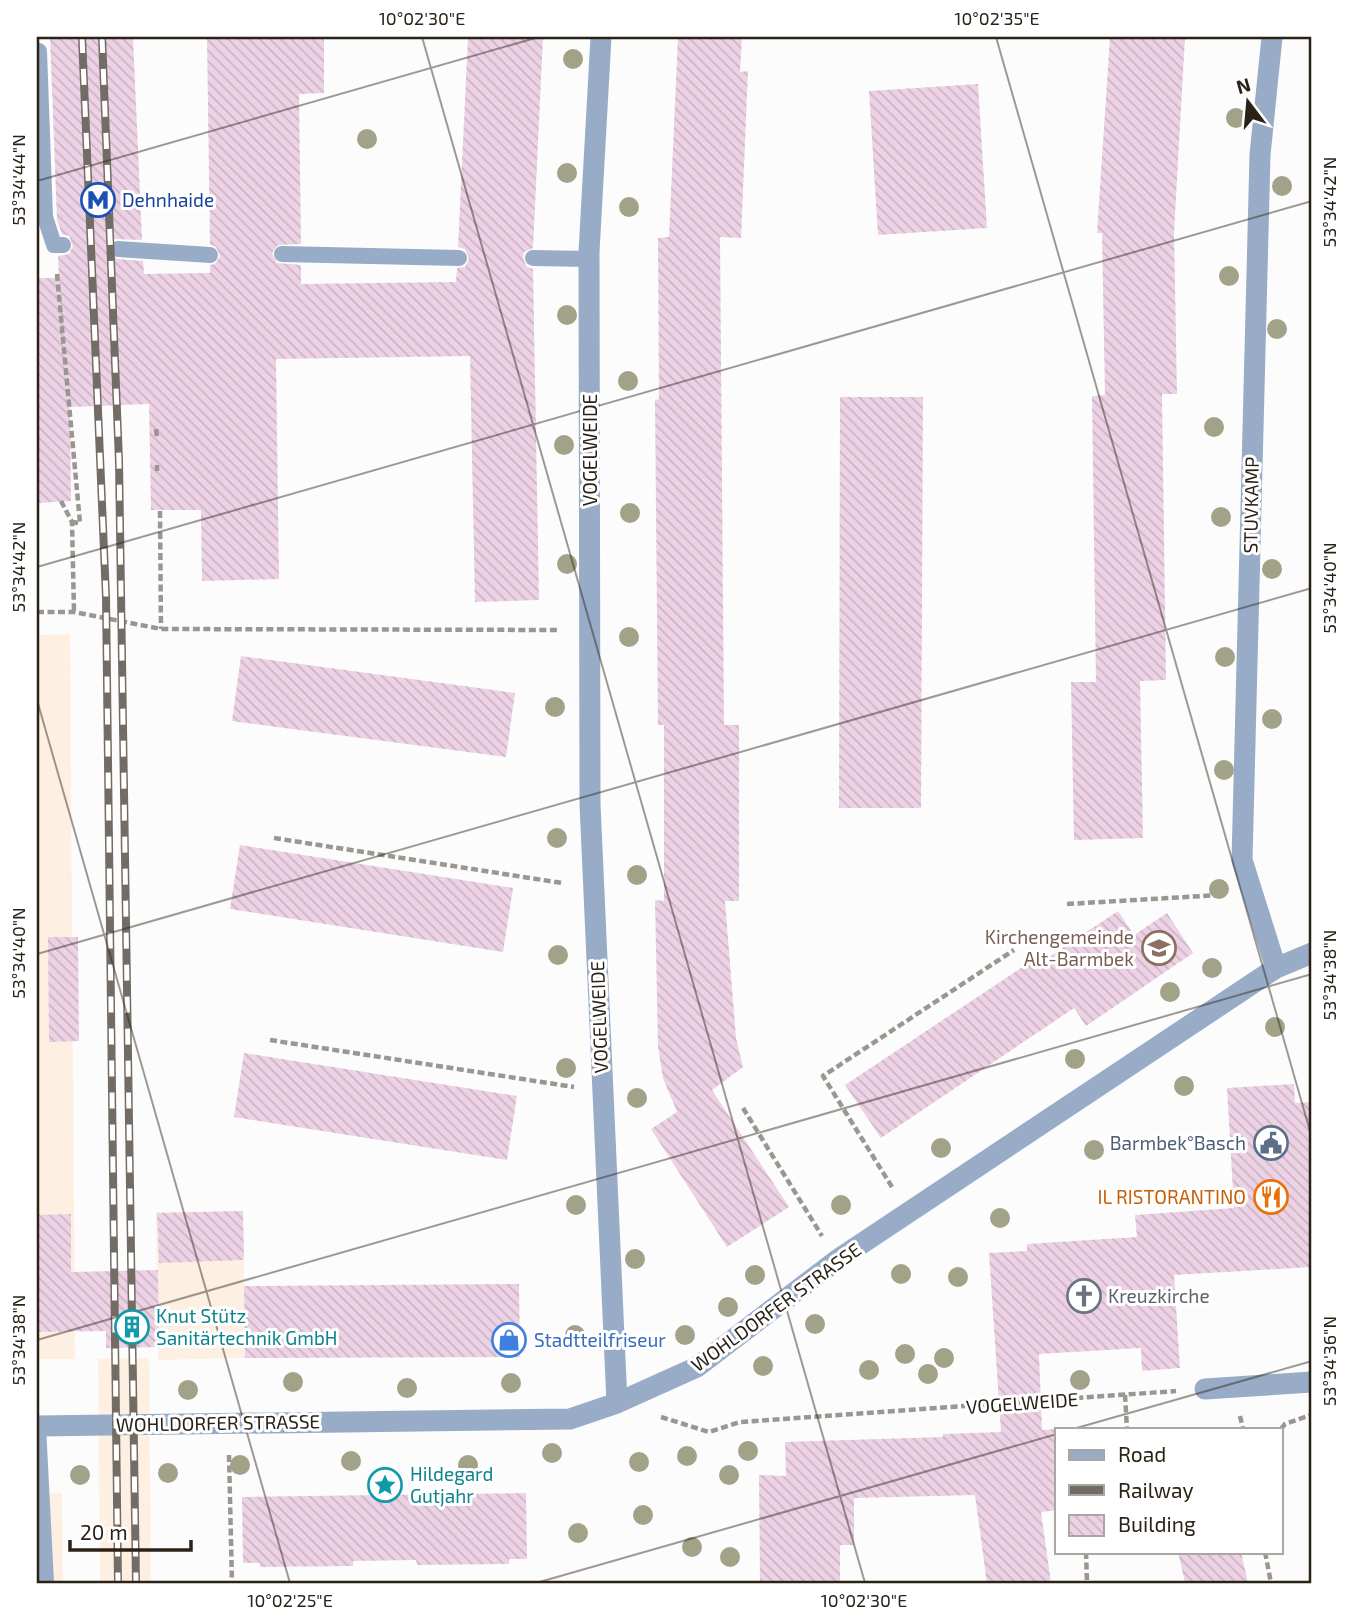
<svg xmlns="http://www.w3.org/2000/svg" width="1349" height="1620" viewBox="0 0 1349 1620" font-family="'Exo 2',sans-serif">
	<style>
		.built { fill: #fdf0e2 }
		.building { fill: url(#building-back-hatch) }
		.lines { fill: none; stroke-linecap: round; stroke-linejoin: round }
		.path { stroke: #9a9690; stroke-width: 4.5; stroke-dasharray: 7 3.5; stroke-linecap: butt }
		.lane { stroke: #98acc7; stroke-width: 16 }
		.street { stroke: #98acc7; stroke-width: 21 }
		.rail-casing { stroke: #726c65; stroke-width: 8 }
		.rail { stroke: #fff; stroke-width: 5; stroke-dasharray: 16; stroke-linecap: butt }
		.tree { fill: #a1a287 }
		.ticks { fill: none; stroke: #2b2217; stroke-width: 2; stroke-opacity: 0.45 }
		.labels { text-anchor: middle; stroke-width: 6; stroke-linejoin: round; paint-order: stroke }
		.transit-label { font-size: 19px; fill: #164399; stroke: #fff; text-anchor: start }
		.street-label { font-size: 19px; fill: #2b2217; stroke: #fff }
		.education-label { font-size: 19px; fill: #785e54; stroke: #fff; text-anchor: end }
		.service-label { font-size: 19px; fill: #4e5e75; stroke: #fff; text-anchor: end }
		.food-label { font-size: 19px; fill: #c56008; stroke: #fff; text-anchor: end }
		.worship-label { font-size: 19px; fill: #5b616d; stroke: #fff; text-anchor: start }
		.culture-label { font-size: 19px; fill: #0d838f; stroke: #fff; text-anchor: start }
		.shop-label { font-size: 19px; fill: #366cbe; stroke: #fff; text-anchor: start }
		.neatline { fill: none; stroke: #2b2217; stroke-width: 2.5 }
		.ticks-label { font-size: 18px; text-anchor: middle; fill: #2b2217 }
	</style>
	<defs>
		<pattern id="building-back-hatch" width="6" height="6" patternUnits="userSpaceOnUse" patternTransform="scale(1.75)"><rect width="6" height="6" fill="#edd2e5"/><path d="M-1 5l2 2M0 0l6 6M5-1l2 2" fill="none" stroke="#cbb4c4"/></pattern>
	</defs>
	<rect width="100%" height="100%" fill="#fcfcfc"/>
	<path class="built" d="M70 634 75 1359H37V635Z
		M243 1211 245 1358 158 1360 156 1212Z
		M149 1358 151 1583H100L98 1359Z
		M62 1493 63 1583H37V1494Z"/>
	<path class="building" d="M50 37H133L142 240 114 239 108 249 117 259 143 261 144 274 210 273V265L215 264 220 256 216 247 210 244 207 37H324V93L299 94 301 244 278 245 272 253 277 263 301 265V284L456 282 457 268 465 267 469 259 465 249 458 247 468 37H543L533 248 524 252 523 258 527 267 533 269 539 600 475 602 470 356 276 359 279 579 202 581 201 510H151L149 404 70 407 71 501 37 503V278H59L58 256 69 254 73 246 69 236 62 234 57 220Z
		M678 37H742L740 72 748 71 741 238 720 237 724 725H739V901H725L736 1038 743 1067 712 1090 789 1207 727 1247 651 1129 677 1112 663 1078 658 1047 655 900 664 901V725H658L655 400 659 399 658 238 669 237Z
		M1110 37H1185L1174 232 1177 394H1162L1166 680 1140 681 1143 838 1074 840 1071 682H1096L1092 396 1105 395 1102 233H1097Z
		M978 84 987 228 878 235 869 91Z
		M840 397H923L921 808H839Z
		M241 656 515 693 506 757 232 721Z
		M240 845 513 888 503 952 230 909Z
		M1118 911 1134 935 1167 913 1193 953 1086 1026 1074 1008 881 1138 845 1085 1039 956 1043 961Z
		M48 937H78L79 1041 49 1042Z
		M244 1053 517 1096 507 1160 234 1117Z
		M1294 1084 1295 1103 1312 1102V1267L1174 1275 1180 1368 1142 1371 1141 1348 1039 1354 1042 1430 1057 1429V1510L1041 1512 1051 1583H987L975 1495 854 1498V1545H840V1583H760L759 1475 786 1476 785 1442 943 1437V1434L1001 1432 989 1253 1027 1251V1244L1137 1237 1135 1215 1234 1208 1227 1088Z
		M243 1211 244 1260 159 1263 157 1213Z
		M71 1214V1272L158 1270 159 1347 106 1348V1331L37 1332V1215Z
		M519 1284 520 1357 245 1358 244 1286Z
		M526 1493 527 1559H509V1564L417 1565 416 1560 353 1561V1566L260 1567V1563H243L242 1497Z
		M1178 1552H1241L1248 1583H1185Z"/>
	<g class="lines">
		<path class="path" d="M57 274 80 523 72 522
			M156 429 157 437
			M157 465V471
			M61 501 72 522 74 612
			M160 511 161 629
			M37 612H74L161 629 558 630
			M274 838 562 883
			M1067 904 1220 895
			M270 1040 574 1087
			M743 1108 822 1236
			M892 1187 823 1076 1014 950
			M1125 1395 1127 1429
			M1240 1416 1243 1429
			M661 1417 709 1432 740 1422 1176 1391
			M1281 1429 1285 1424 1311 1415
			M229 1455 232 1583
			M1086 1552 1087 1583
			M1265 1552 1271 1583"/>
		<path class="lane" d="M39 51 45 217 54 245H63
			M118 249 210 255
			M282 254 459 258
			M533 258 589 259
			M38 1426 46 1583"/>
		<path class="street" d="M601 37 589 252 590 804 617 1403
			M1272 37 1260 155 1242 860 1276 968
			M1205 1389 1312 1382
			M37 1426 570 1419 617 1403 697 1367 837 1260 1276 968 1312 953"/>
		<g class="rail-casing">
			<path id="rail" d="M82 37 106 597 118 1583
				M102 37 119 461 136 1583"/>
		</g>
		<use href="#rail" class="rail"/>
	</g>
	<g class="tree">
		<circle cx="573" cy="59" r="10"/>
		<circle cx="1236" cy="118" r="10"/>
		<circle cx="367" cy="139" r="10"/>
		<circle cx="567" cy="173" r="10"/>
		<circle cx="1282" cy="186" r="10"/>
		<circle cx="629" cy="207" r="10"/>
		<circle cx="1229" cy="276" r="10"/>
		<circle cx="567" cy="315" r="10"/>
		<circle cx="1277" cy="329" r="10"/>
		<circle cx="628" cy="381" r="10"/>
		<circle cx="1214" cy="427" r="10"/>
		<circle cx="564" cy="445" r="10"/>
		<circle cx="630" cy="513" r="10"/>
		<circle cx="1221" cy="517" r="10"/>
		<circle cx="567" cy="564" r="10"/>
		<circle cx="1272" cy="569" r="10"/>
		<circle cx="629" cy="637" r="10"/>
		<circle cx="1225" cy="657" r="10"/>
		<circle cx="555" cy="707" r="10"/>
		<circle cx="1272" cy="719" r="10"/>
		<circle cx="1224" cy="770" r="10"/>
		<circle cx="557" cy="838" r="10"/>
		<circle cx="637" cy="875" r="10"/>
		<circle cx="1219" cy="889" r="10"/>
		<circle cx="558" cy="955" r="10"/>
		<circle cx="1212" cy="968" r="10"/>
		<circle cx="1170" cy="992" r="10"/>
		<circle cx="1275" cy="1027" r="10"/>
		<circle cx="1075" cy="1059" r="10"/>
		<circle cx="566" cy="1068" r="10"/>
		<circle cx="1184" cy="1086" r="10"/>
		<circle cx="637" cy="1098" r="10"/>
		<circle cx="941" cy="1148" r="10"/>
		<circle cx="1094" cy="1150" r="10"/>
		<circle cx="576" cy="1205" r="10"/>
		<circle cx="841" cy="1205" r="10"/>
		<circle cx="1000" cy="1218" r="10"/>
		<circle cx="635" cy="1259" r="10"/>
		<circle cx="901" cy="1274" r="10"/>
		<circle cx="755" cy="1275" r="10"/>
		<circle cx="958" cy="1277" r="10"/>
		<circle cx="728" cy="1307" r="10"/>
		<circle cx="815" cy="1324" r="10"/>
		<circle cx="575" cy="1335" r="10"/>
		<circle cx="685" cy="1335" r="10"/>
		<circle cx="905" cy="1354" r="10"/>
		<circle cx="944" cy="1358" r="10"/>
		<circle cx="763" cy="1366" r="10"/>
		<circle cx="869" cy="1370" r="10"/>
		<circle cx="928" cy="1374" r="10"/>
		<circle cx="1080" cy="1380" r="10"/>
		<circle cx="293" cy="1382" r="10"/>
		<circle cx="511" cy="1383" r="10"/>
		<circle cx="407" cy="1388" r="10"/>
		<circle cx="188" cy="1390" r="10"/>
		<circle cx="748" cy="1451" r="10"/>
		<circle cx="552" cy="1453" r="10"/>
		<circle cx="687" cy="1456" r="10"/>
		<circle cx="351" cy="1461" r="10"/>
		<circle cx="639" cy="1462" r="10"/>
		<circle cx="240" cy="1465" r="10"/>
		<circle cx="468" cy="1465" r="10"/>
		<circle cx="168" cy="1473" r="10"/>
		<circle cx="80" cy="1475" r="10"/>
		<circle cx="729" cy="1475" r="10"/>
		<circle cx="643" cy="1515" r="10"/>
		<circle cx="578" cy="1533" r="10"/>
		<circle cx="692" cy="1547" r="10"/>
		<circle cx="730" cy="1557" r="10"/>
	</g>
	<path class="ticks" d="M422 37 865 1583M996 37 1312 1138M37 181 539 37M37 567 1312 201M37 700 290 1583M37 954 1312 588M37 1340 1312 974M1073 1429 1312 1361M536 1583 1057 1434"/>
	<defs>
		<g id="metro-ring" transform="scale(1.75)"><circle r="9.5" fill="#fff" stroke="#1a4fb4" stroke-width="1.5"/><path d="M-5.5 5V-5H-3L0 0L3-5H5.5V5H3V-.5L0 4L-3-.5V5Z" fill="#1a4fb4"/></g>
		<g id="school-ring" transform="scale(1.75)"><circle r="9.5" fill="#fff" stroke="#8d6e63" stroke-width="1.5"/><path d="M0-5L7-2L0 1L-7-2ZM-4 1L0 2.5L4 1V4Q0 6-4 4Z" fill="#8d6e63"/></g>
		<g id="civic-ring" transform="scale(1.75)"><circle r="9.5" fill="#fff" stroke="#5c6f8a" stroke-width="1.5"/><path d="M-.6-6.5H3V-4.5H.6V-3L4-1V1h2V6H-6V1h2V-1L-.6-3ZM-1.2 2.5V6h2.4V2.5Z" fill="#5c6f8a"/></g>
		<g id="restaurant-ring" transform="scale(1.75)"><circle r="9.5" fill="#fff" stroke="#e8710a" stroke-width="1.5"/><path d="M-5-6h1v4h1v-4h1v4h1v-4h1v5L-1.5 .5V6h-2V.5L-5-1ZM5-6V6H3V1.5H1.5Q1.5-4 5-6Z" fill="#e8710a"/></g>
		<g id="church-ring" transform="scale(1.75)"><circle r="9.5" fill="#fff" stroke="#6b7280" stroke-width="1.5"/><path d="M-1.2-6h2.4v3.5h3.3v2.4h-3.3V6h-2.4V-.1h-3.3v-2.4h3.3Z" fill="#6b7280"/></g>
		<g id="building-ring" transform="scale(1.75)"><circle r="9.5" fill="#fff" stroke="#0f9aa8" stroke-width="1.5"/><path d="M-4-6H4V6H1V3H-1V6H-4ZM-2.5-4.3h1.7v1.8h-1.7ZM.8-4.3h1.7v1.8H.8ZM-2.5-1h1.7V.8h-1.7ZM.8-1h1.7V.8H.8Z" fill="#0f9aa8"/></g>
		<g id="shop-ring" transform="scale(1.75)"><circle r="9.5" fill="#fff" stroke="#3f7fe0" stroke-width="1.5"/><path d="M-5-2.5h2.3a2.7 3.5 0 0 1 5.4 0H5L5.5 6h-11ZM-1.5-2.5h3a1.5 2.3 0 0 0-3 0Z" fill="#3f7fe0"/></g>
		<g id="sight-ring" transform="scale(1.75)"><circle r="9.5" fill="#fff" stroke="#0f9aa8" stroke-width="1.5"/><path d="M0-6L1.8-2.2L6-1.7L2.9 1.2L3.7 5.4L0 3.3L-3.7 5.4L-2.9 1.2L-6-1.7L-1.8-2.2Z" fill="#0f9aa8"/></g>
	</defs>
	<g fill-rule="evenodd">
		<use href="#metro-ring" x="98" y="200"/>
		<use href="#school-ring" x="1159" y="948"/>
		<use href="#civic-ring" x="1271" y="1143"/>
		<use href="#restaurant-ring" x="1271" y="1197"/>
		<use href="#church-ring" x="1084" y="1296"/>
		<use href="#building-ring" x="132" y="1327"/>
		<use href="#shop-ring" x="509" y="1340"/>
		<use href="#sight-ring" x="385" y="1485"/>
	</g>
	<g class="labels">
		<g class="transit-label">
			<text x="122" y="207">Dehnhaide</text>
		</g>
		<g class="street-label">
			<text transform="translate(590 450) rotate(-90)" y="7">VOGELWEIDE</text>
			<text transform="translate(1251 505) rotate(-89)" y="7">STUVKAMP</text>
			<text transform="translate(599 1017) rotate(-92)" y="7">VOGELWEIDE</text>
			<text transform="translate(776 1307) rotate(-36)" y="7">WOHLDORFER STRASSE</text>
			<text transform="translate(1022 1403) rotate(-4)" y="7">VOGELWEIDE</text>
			<text transform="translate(218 1423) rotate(-1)" y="7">WOHLDORFER STRASSE</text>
		</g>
		<g class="education-label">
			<text x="1134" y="944">Kirchengemeinde<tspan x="1134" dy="22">Alt-Barmbek</tspan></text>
		</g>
		<g class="service-label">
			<text x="1246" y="1150">Barmbek°Basch</text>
		</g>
		<g class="food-label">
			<text x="1246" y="1204">IL RISTORANTINO</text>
		</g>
		<g class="worship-label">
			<text x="1108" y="1303">Kreuzkirche</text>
		</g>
		<g class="culture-label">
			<text x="156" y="1323">Knut Stütz<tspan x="156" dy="22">Sanitärtechnik GmbH</tspan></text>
			<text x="410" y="1481">Hildegard<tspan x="410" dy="22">Gutjahr</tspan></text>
		</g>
		<g class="shop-label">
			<text x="534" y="1347">Stadtteilfriseur</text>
		</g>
	</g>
	<rect width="1349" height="1620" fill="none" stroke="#ffffff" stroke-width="77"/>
	<rect x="1055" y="1428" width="228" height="126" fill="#ffffff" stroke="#aaa7a2" stroke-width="2"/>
	<rect x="1069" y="1450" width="35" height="10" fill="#98acc7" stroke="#aaa7a2" stroke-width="2"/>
	<text x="1118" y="1462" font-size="21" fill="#2b2217">Road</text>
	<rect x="1069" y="1485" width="35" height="10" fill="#726c65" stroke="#aaa7a2" stroke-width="2"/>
	<text x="1118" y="1498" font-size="21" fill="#2b2217">Railway</text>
	<rect x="1069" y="1515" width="35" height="21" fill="url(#building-back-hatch)" stroke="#aaa7a2" stroke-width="2"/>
	<text x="1118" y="1532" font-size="21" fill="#2b2217">Building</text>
	<g transform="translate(1248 102) rotate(344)" stroke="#ffffff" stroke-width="5" paint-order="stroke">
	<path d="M0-5L12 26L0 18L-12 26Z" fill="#2b2217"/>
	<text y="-10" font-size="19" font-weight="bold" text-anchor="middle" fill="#2b2217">N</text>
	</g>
	<path d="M70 1540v10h121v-10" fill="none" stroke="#2b2217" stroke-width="3.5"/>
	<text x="80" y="1540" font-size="21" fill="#2b2217" stroke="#ffffff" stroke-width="5" paint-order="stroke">20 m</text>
	<rect x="38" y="38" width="1272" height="1544" class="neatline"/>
	<g class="ticks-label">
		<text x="422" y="25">10°02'30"E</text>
		<text x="997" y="25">10°02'35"E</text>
		<text transform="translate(19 180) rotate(-90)" y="6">53°34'44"N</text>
		<text transform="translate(1330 202) rotate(-90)" y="6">53°34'42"N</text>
		<text transform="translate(19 567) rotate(-90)" y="6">53°34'42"N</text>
		<text transform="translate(1330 588) rotate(-90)" y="6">53°34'40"N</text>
		<text transform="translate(19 953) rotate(-90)" y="6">53°34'40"N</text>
		<text transform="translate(1330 975) rotate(-90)" y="6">53°34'38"N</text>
		<text transform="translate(19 1340) rotate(-90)" y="6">53°34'38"N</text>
		<text transform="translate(1330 1361) rotate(-90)" y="6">53°34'36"N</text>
		<text x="290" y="1607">10°02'25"E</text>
		<text x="864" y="1607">10°02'30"E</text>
	</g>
</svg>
